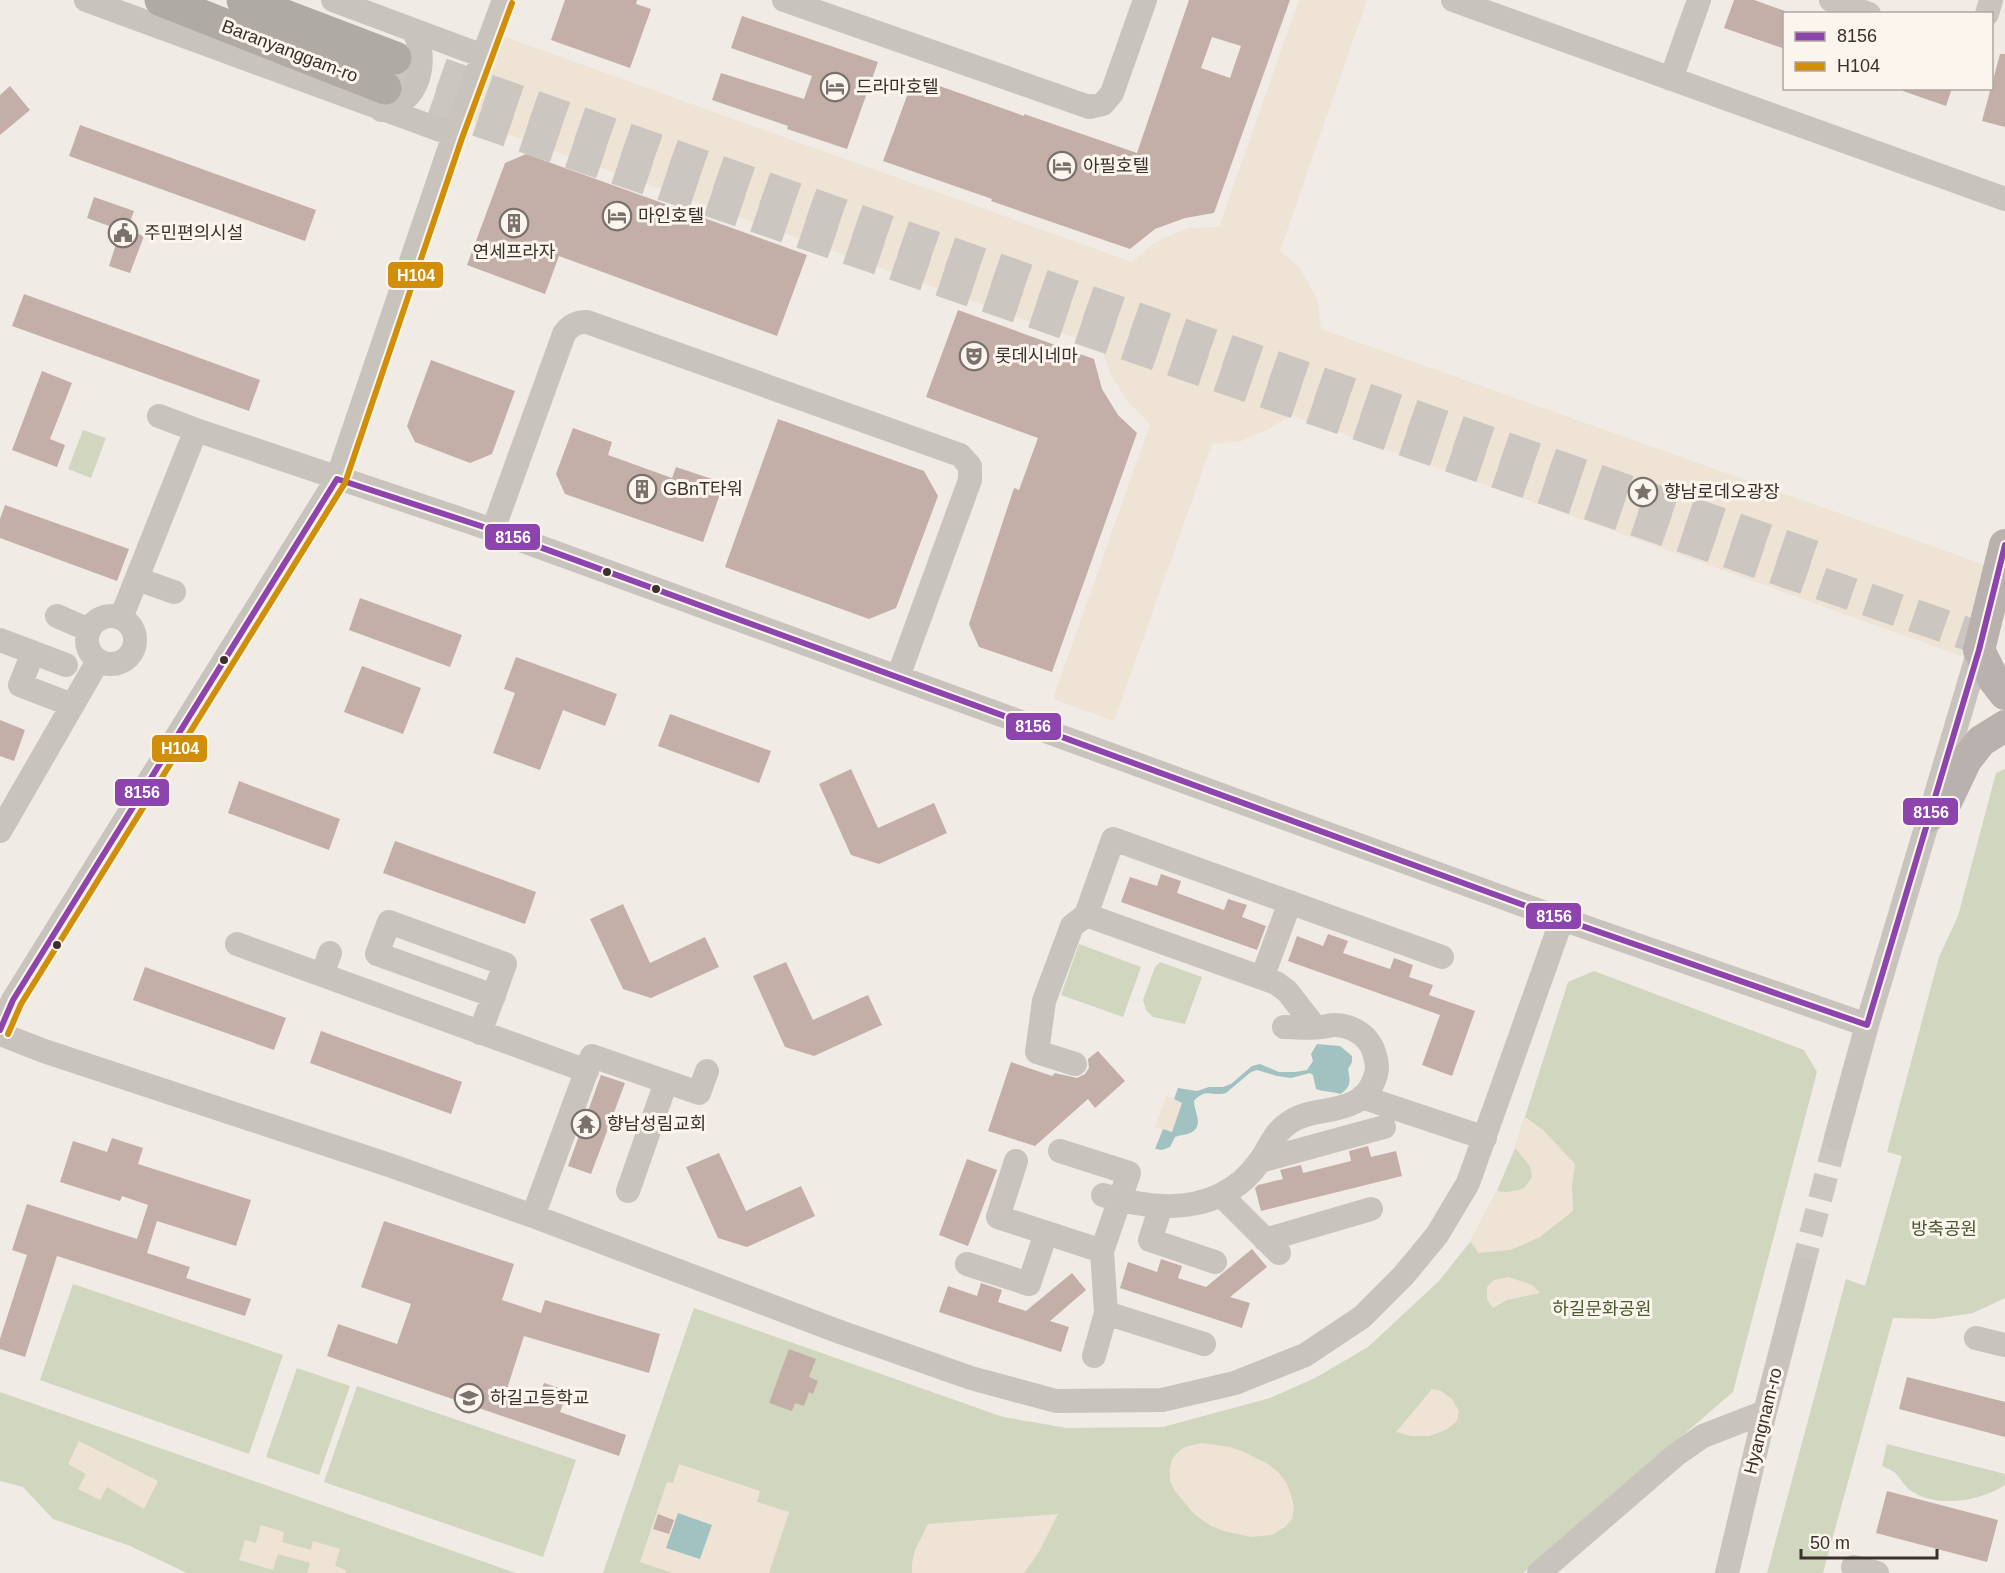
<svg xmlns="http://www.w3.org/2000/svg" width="2005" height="1573" viewBox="0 0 2005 1573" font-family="Arial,'Noto Sans KR',sans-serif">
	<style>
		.green { fill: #d1d6bf }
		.plaza { fill: #eee3d5 }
		.water { fill: #a1c2c1 }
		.building { fill: #c3afa7; fill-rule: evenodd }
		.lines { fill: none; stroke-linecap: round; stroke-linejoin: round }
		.minor-tunnel { stroke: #ccc6c0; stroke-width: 24; stroke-dasharray: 24 12; stroke-linecap: butt }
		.highway-tunnel { stroke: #ccc6c0; stroke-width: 33; stroke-dasharray: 33 16; stroke-linecap: butt }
		.minor { stroke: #c9c3be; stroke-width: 24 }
		.major { stroke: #b8b1ad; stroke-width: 32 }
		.highway { stroke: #afaaa4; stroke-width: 33 }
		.bus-1-casing { stroke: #fbf5ee; stroke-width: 10 }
		.bus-2-casing { stroke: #fbf5ee; stroke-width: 10 }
		.bus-1 { stroke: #8e44ad; stroke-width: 6 }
		.bus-2 { stroke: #d18e09; stroke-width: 6 }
		.bus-dot { fill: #3b302b; stroke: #fbf5ee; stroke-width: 2 }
		.labels { text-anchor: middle; stroke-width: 6; stroke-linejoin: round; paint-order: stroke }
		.street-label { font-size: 18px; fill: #3b302b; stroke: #fbf5ee }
		.poi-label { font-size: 18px; fill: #3b302b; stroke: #fbf5ee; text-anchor: start }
		.park-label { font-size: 18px; fill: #4a5a2e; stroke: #fbf5ee }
		.line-badge { stroke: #fbf5ee; stroke-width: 2 }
		.badge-label { font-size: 16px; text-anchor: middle; font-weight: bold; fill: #fff }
	</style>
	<rect width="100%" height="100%" fill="#f0ebe5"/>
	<path class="green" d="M83 430 106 438 91 478 68 469Z
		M2005 769V1298L1973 1313 1933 1319 1893 1318 1823 1573H1767L1846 1279 1865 1286 1902 1156 1887 1152 1939 957 1958 916 1996 773Z
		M1079 944 1141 967 1123 1017 1061 995Z
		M1160 962 1202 977 1185 1024 1153 1017 1146 1010 1143 1000 1155 967Z
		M1594 971 1804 1050 1817 1072 1733 1392 1523 1573H603L694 1308 1003 1417 1067 1428 1163 1427 1270 1398 1315 1378 1368 1347 1439 1281 1470 1242 1497 1191 1515 1148 1568 982Z
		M73 1284 283 1355 249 1454 40 1380Z
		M297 1368 350 1386 319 1475 266 1457Z
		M357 1386 576 1460 543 1557 324 1482Z
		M0 1392 516 1573H187L130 1546 53 1519 23 1487 0 1481Z
		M1887 1444 2005 1474V1485C1980 1501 1936 1509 1910 1490 1904 1486 1900 1477 1894 1472 1891 1470 1886 1468 1882 1466Z"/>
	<path class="plaza" d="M1299 0H1367L1280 251 1299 267 1317 299 1321 329 1999 570 1975 661 1291 415 1269 429 1241 441 1212 444 1114 721 1053 699 1150 424 1128 402 1111 375 1101 347 460 117 491 32 1132 262 1156 242 1188 228 1219 227Z
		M1166 1096 1182 1102 1172 1132 1155 1127Z
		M1525 1117 1543 1130 1575 1164 1572 1186 1573 1211 1540 1237 1525 1244 1510 1250 1478 1253 1475 1247 1470 1242 1497 1191 1506 1192 1519 1190 1525 1187 1532 1177 1530 1166 1515 1148Z
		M1509 1277 1532 1285 1540 1293 1507 1300 1493 1308 1487 1300V1287L1494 1280Z
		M1432 1389 1441 1391 1452 1399 1459 1411 1457 1421 1446 1430 1429 1436H1411L1396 1432Z
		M79 1441 158 1481 144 1509 107 1487 100 1500 78 1489 86 1474 68 1464Z
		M1202 1443 1230 1447 1244 1452 1268 1464 1279 1473 1287 1484 1292 1498 1294 1508 1292 1519 1285 1527 1272 1535 1251 1537 1224 1531 1211 1526 1194 1514 1175 1491 1170 1481V1468L1172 1459 1178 1452 1185 1447Z
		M679 1464 760 1491 757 1502 789 1512 769 1573H672L640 1562 667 1482 673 1483Z
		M1058 1514 1039 1552 1024 1573H912V1563L915 1550 928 1524Z
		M261 1525 284 1532 282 1542 311 1550 313 1541 340 1549 335 1566 346 1570 345 1573H307L310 1563 278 1554 273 1570 239 1560 245 1540 256 1543Z"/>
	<path class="water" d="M1317 1044 1340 1046 1352 1056V1062L1348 1069C1350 1080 1352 1087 1340 1094 1332 1091 1323 1092 1316 1089L1313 1075 1310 1073 1291 1078 1277 1076 1257 1070 1251 1072 1226 1093C1213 1097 1206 1087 1194 1101 1194 1112 1205 1126 1190 1133 1185 1135 1180 1135 1175 1137L1170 1147 1162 1150 1155 1149 1163 1129 1172 1132 1182 1103 1174 1099 1178 1088 1197 1091 1209 1087H1223L1231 1084 1252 1066 1260 1064 1279 1072H1295L1307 1070 1313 1061 1311 1054Z
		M678 1513 712 1525 700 1559 666 1548Z"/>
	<path class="building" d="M565 0H637L636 4 651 9 630 68 551 40Z
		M1189 0H1290L1214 213 1185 218 1155 229 1130 249 991 201 992 199 883 161 914 77 1024 116V114L1137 153ZM1212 37 1241 46 1230 78 1201 68Z
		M1734 0H1754L1785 11V49L1724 28Z
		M742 16 878 62 847 149 787 129 788 126 712 100 721 73 804 99 812 76 731 48Z
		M2000 54H2005V127L1982 121Z
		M10 86 30 110 0 135V95Z
		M1904 88H1952L1946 106 1903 91Z
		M80 125 316 210 305 241 69 156Z
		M526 154 807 255 777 336 559 256 545 294 467 265 505 163Z
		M94 197 134 211 127 230 144 236 130 273 109 266 117 241 108 238 112 227 87 218Z
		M24 294 260 380 249 411 12 326Z
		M958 310 1094 359 1102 389 1118 415 1137 433 1052 672 979 647 969 624 1014 488 1019 490 1038 438 926 397Z
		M431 360 515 391 492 454 470 463 415 442 407 426Z
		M42 371 72 383 50 439 65 445 57 467 12 450Z
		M778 419 924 471 938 496 896 608 869 619 725 567Z
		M573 428 612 442 608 455 672 478 676 467 724 483 703 542 565 494 556 474Z
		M5 505 129 549 117 581 0 538V519Z
		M360 598 462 635 450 667 349 630Z
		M516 657 617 694 605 726 563 710 540 770 493 753 515 693 504 689Z
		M362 666 421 688 403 734 344 712Z
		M670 714 771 751 759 783 658 746Z
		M0 720 25 730 14 761 0 756Z
		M851 769 878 828 934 803 947 833 879 864 851 855 819 784Z
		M239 781 340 819 329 850 228 813Z
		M395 841 536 892 525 924 383 873Z
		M1161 874 1181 881 1177 893 1224 910 1228 899 1247 905 1242 917 1266 926 1257 950 1121 902 1130 877 1157 886Z
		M623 904 650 963 705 937 719 967 651 998 623 989 590 919Z
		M1328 934 1348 941 1343 953 1390 969 1394 958 1413 965 1409 977 1433 985 1429 995 1475 1011 1452 1076 1422 1065 1440 1015 1288 961 1297 936 1323 946Z
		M786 962 813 1020 868 995 882 1025 814 1056 785 1047 753 976Z
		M145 967 286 1018 274 1050 133 1000Z
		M321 1031 462 1082 451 1114 310 1063Z
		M1098 1051 1125 1081 1095 1108 1088 1099 1035 1146 988 1131 1011 1062 1052 1076 1055 1073 1077 1078 1085 1074 1089 1068 1088 1059Z
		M601 1075 625 1083 591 1174 568 1166Z
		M112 1138 143 1148 138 1164 251 1200 236 1246 157 1221 147 1253 190 1267 186 1278 251 1299 245 1316 57 1256 25 1357 0 1349V1339L27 1255 12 1250 27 1204 137 1239 148 1205 122 1196 120 1201 60 1182 73 1141 107 1152Z
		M1368 1146 1371 1157 1396 1151 1402 1176 1261 1211 1255 1188 1258 1185 1283 1179 1280 1170 1301 1165 1303 1173 1351 1161 1349 1151Z
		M719 1153 746 1211 801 1186 815 1216 747 1247 718 1238 686 1167Z
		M967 1159 997 1170 968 1246 939 1235Z
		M384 1221 514 1264 502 1300 541 1313 545 1300 660 1334 649 1373 524 1336 506 1392 537 1403 544 1383 568 1391 560 1412 626 1435 619 1456 327 1356 338 1324 397 1344 411 1304 361 1287Z
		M1252 1249 1267 1267 1230 1297 1250 1303 1242 1328 1120 1288 1128 1262 1157 1272 1161 1259 1182 1266 1178 1278 1206 1287Z
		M1072 1273 1086 1290 1050 1321 1069 1327 1061 1352 939 1312 948 1286 977 1296 981 1283 1002 1290 998 1302 1026 1311Z
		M789 1349 816 1359 809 1377 818 1381 813 1394 809 1392 804 1406 795 1403 792 1411 769 1403Z
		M1907 1377 2005 1402V1437L1899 1409Z
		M1887 1491 1998 1520 1987 1562 1876 1533Z
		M658 1514 674 1520 669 1534 653 1529Z"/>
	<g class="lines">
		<path class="minor-tunnel" d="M1802 1269 1836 1138"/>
		<path class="highway-tunnel" d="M395 58 1817 558
			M385 88 2005 647"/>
		<path class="minor" d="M86 0 454 135
			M333 0 483 56
			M784 0 1089 107 1103 104 1112 93 1145 0
			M1453 0 2005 199
			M1831 0 1869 14
			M1987 14 1991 0
			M1671 79 1699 0
			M381 110C419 105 430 59 413 30
			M159 416 196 430
			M493 530 564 334C570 325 577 322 587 322L960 455 970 466V480L898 677
			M137 579 174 592
			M87 640a24 24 0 1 1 48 0a24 24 0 1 1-48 0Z
			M57 616 89 630
			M121 618 196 430 493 530 1562 919 1867 1025
			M0 640 66 665
			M33 653 20 685 72 705
			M0 831 98 661
			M1086 915 1276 983 1287 991 1315 1027
			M237 944 587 1071
			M322 975 330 953
			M1262 978 1290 902
			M0 1030 13 1000 337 479 454 135 504 0
			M480 1033 505 964 389 922 377 954 494 996
			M0 1034 44 1051 389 1165 533 1216 840 1332 971 1378 1056 1401 1162 1400 1235 1383 1305 1355 1362 1317 1404 1275 1437 1235 1468 1183 1562 919
			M1075 1064 1037 1052 1044 1001 1072 926 1086 915 1113 839 1442 957
			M1362 1097 1485 1138
			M1836 1138 1867 1025 1979 650
			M1060 1151 1129 1173 1102 1251 1106 1313 1204 1344
			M1016 1161 998 1217 1102 1251
			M1260 1161 1384 1127
			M628 1191 666 1082
			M1103 1195C1158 1212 1222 1215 1260 1161 1270 1147 1274 1132 1290 1122 1309 1109 1335 1113 1355 1102 1367 1096 1375 1083 1377 1069 1377 1061 1375 1054 1372 1047 1365 1033 1349 1025 1334 1025 1330 1025 1325 1027 1321 1027 1309 1029 1296 1027 1284 1027
			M1221 1195 1279 1253
			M1161 1206 1150 1240 1215 1262
			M533 1216 592 1056 699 1093 707 1071
			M1265 1240 1371 1209
			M967 1264 1029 1284 1046 1233
			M1976 1338 2005 1345
			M1094 1356 1106 1313
			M1853 1567 1877 1573
			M1539 1573 1677 1454 1703 1436 1765 1412
			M1727 1573 1765 1412 1802 1269"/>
		<path class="major" d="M2005 545 1979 650 1994 680 2005 694
			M1929 816 1945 804 1966 760 1981 741 2005 726"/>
		<path class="highway" d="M161 0 385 88
			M243 0 395 58"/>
		<g class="bus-1-casing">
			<path id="bus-1" d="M0 1030 13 1000 337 479 493 530 1562 919 1867 1025 1979 650 2005 545"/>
		</g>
		<g class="bus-2-casing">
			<path id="bus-2" d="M8 1034 21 1004 345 483 462 138 512 3"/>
		</g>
		<use href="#bus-1" class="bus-1"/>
		<use href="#bus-2" class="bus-2"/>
	</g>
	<defs>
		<g id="hotel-ring" transform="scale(1.5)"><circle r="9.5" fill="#fbf5ee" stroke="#7a716c" stroke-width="1.5"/><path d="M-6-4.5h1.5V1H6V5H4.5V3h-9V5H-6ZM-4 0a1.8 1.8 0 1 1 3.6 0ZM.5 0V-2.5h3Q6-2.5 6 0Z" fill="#7a716c"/></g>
		<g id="building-ring" transform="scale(1.5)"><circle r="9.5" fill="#fbf5ee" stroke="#7a716c" stroke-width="1.5"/><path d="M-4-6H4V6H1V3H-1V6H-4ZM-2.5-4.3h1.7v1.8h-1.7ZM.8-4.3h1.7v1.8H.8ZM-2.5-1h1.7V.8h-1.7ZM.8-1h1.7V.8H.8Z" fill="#7a716c"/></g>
		<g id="civic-ring" transform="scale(1.5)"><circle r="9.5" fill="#fbf5ee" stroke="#7a716c" stroke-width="1.5"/><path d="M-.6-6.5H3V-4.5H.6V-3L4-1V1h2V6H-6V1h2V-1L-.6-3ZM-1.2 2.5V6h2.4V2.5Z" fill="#7a716c"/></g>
		<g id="theatre-ring" transform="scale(1.5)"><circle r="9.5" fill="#fbf5ee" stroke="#7a716c" stroke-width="1.5"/><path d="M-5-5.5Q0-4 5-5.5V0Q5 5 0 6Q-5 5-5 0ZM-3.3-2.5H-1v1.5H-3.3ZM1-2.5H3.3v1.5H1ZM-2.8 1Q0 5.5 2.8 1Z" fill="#7a716c"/></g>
		<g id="sight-ring" transform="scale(1.5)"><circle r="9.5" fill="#fbf5ee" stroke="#7a716c" stroke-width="1.5"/><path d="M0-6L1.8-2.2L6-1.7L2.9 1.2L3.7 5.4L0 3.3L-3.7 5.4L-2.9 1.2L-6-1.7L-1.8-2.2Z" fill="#7a716c"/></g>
		<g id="temple-ring" transform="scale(1.5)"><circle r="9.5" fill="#fbf5ee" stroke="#7a716c" stroke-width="1.5"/><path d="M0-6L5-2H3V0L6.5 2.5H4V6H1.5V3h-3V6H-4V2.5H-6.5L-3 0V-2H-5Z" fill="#7a716c"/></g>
		<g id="school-ring" transform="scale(1.5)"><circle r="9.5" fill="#fbf5ee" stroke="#7a716c" stroke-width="1.5"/><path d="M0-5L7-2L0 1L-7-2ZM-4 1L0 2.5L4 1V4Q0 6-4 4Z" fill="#7a716c"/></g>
	</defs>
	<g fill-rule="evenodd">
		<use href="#hotel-ring" x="835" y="87"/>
		<use href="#hotel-ring" x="1062" y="166"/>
		<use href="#hotel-ring" x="617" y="216"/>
		<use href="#building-ring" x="514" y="223"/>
		<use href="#civic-ring" x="123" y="233"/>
		<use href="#theatre-ring" x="974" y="356"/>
		<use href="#building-ring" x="642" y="489"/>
		<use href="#sight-ring" x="1643" y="492"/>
		<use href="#temple-ring" x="586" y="1124"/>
		<use href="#school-ring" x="469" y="1398"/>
	</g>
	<g class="bus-dot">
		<circle cx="607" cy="572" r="5"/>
		<circle cx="656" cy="589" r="5"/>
		<circle cx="224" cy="660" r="5"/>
		<circle cx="57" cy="945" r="5"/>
	</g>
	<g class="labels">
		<g class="street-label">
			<text transform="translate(290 51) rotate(21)" y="6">Baranyanggam-ro</text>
			<text transform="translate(1763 1421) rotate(-76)" y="6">Hyangnam-ro</text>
		</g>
		<g class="poi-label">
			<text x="856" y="93">드라마호텔</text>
			<text x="1083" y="172">아필호텔</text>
			<text x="638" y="222">마인호텔</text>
			<text x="144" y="239">주민편의시설</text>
			<text x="514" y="258" text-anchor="middle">연세프라자</text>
			<text x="995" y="362">롯데시네마</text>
			<text x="663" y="495">GBnT타워</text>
			<text x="1664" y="498">향남로데오광장</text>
			<text x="607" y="1130">향남성림교회</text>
			<text x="490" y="1404">하길고등학교</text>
		</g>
		<g class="park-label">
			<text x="1944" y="1235">방축공원</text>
			<text x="1602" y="1315">하길문화공원</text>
		</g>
	</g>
	<g class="line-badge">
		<rect x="387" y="261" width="57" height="28" rx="6" fill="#d18e09"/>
		<rect x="484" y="523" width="57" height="28" rx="6" fill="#8e44ad"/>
		<rect x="1005" y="712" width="57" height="29" rx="6" fill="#8e44ad"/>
		<rect x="151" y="734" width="57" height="29" rx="6" fill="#d18e09"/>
		<rect x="114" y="778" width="56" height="29" rx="6" fill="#8e44ad"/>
		<rect x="1902" y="797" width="57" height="29" rx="6" fill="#8e44ad"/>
		<rect x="1525" y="902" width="57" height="28" rx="6" fill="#8e44ad"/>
	</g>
	<g class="badge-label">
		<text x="416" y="281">H104</text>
		<text x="513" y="543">8156</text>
		<text x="1033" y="732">8156</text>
		<text x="180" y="754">H104</text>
		<text x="142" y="798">8156</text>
		<text x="1931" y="818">8156</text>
		<text x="1554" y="922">8156</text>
	</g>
	<rect x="1783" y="12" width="210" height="78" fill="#fbf5ee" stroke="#aea6a0" stroke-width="1.5"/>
	<rect x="1795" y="32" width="30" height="9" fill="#8e44ad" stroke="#aea6a0" stroke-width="1.5"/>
	<text x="1837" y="42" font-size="18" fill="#3b302b">8156</text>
	<rect x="1795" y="62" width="30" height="9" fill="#d18e09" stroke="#aea6a0" stroke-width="1.5"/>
	<text x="1837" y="72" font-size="18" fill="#3b302b">H104</text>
	<path d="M1801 1549v9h136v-9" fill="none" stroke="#3b302b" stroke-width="3"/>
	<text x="1810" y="1549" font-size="18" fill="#3b302b" stroke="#fbf5ee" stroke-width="4.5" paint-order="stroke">50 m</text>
</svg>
